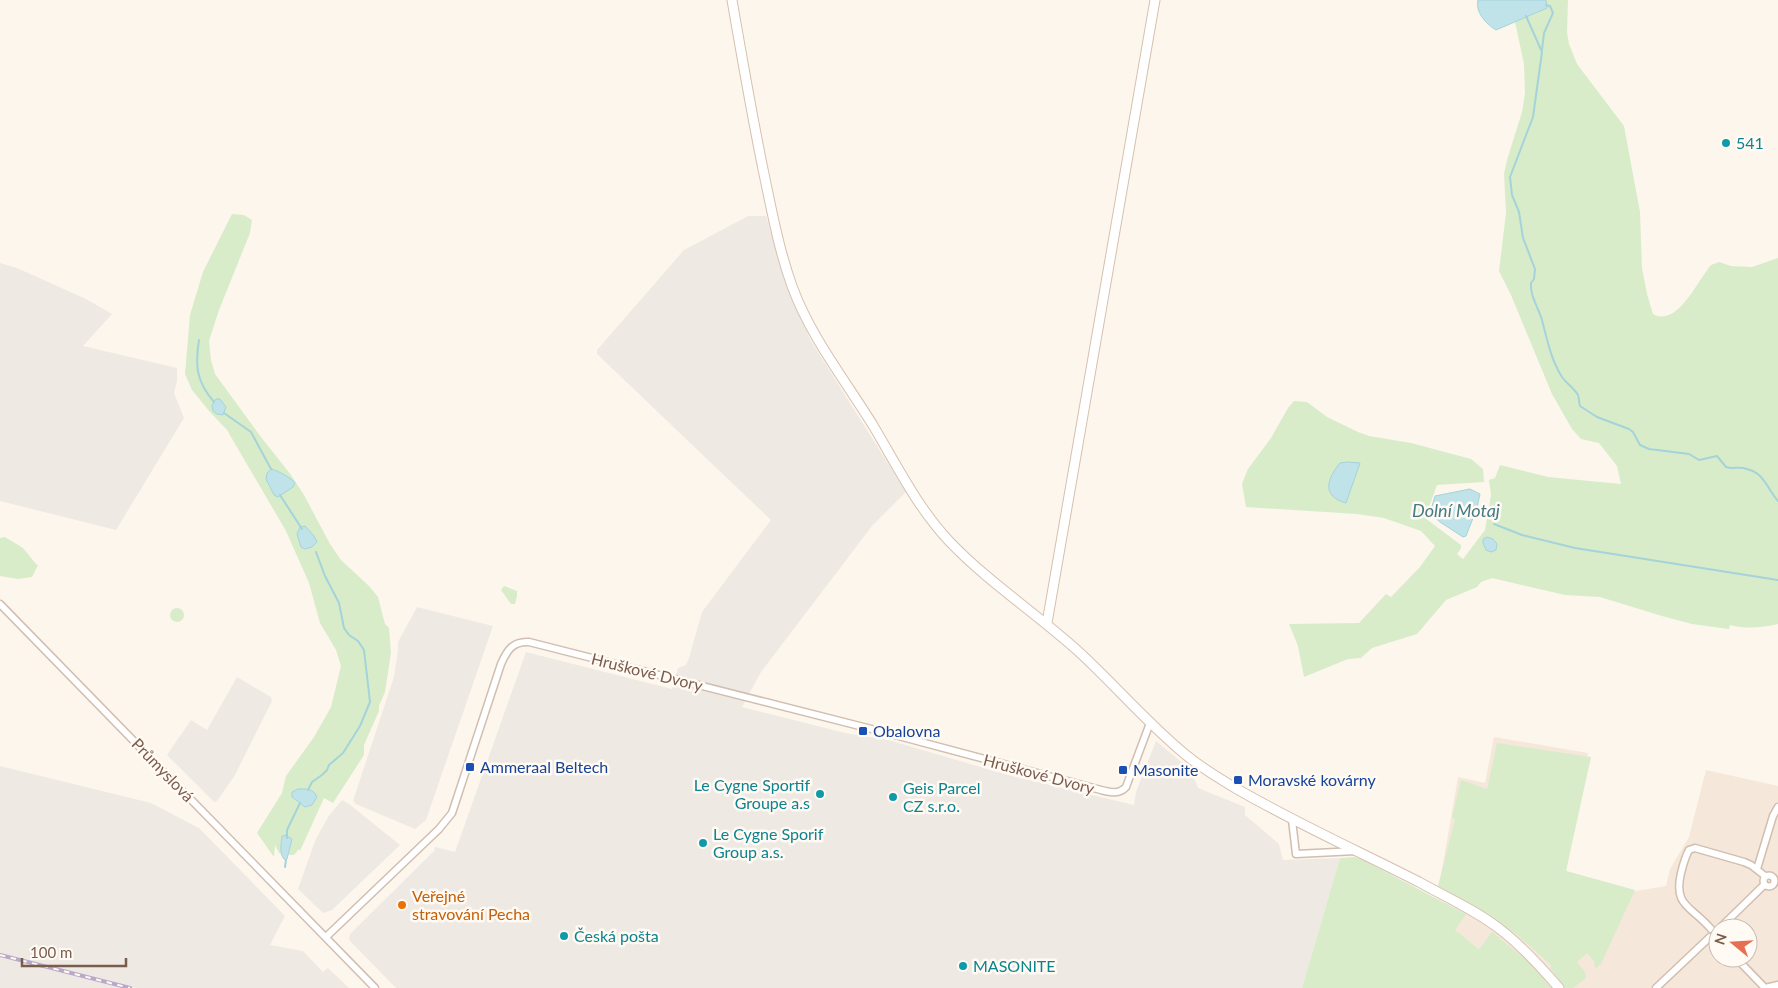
<svg xmlns="http://www.w3.org/2000/svg" width="1778" height="988" viewBox="0 0 1778 988" font-family="Lato,sans-serif">
	<style>
		.residential { fill: #f5e8da; fill-rule: evenodd }
		.industrial { fill: #efe9e4 }
		.green { fill: #d8ecc9; fill-rule: evenodd }
		.water { fill: #bfe3e8; stroke: #a5d3da }
		.lines { fill: none; stroke-linecap: round; stroke-linejoin: round }
		.stream { stroke: #a5d3da; stroke-width: 2 }
		.street-casing { stroke: #d1beb0; stroke-width: 9 }
		.secondary-casing { stroke: #d6c0b0; stroke-width: 11 }
		.street { stroke: #fff; stroke-width: 6 }
		.secondary { stroke: #fff; stroke-width: 9 }
		.rail-casing { stroke: #b9a8c9; stroke-width: 4 }
		.rail { stroke: #fffaf3; stroke-width: 2; stroke-dasharray: 5.5; stroke-linecap: butt }
		.culture-dot { fill: #0f9aa8; stroke: #fffaf3; stroke-width: 2 }
		.transit-dot { fill: #1a4fb4; stroke: #fffaf3; stroke-width: 2 }
		.food-dot { fill: #e8710a; stroke: #fffaf3; stroke-width: 2 }
		.labels { text-anchor: middle; stroke-width: 5; stroke-linejoin: round; paint-order: stroke }
		.culture-label { font-size: 16px; fill: #0d838f; stroke: #fffaf3; text-anchor: start }
		.street-label { font-size: 16px; fill: #7a5c4d; stroke: #fffaf3 }
		.transit-label { font-size: 16px; fill: #164399; stroke: #fffaf3; text-anchor: start }
		.food-label { font-size: 16px; fill: #c56008; stroke: #fffaf3; text-anchor: start }
		.water-label { font-size: 18px; font-style: italic; fill: #437c86; stroke: #fffaf3 }
	</style>
	<rect width="100%" height="100%" fill="#fdf6ec"/>
	<path class="residential" d="M1494 737 1588 753 1566 871 1636 891 1666 886 1670 869 1689 837 1706 770 1778 786V988H1500L1485 953 1454 930 1465 914 1437 898 1458 777 1485 783ZM1718 928H1748V958H1718Z"/>
	<path class="industrial" d="M748 216H766L787 287 811 341 906 492 872 526 761 672 742 707 845 733 888 740 1008 775 1134 805 1136 792 1156 741 1191 770 1198 788 1245 807V815L1279 844 1283 860 1340 858 1302 988H396L349 940 350 934 434 851 435 847 455 852 526 652 672 689 678 668 686 665 689 658 702 612 771 520 597 354V350L684 250Z
		M0 263 17 268 86 299 112 314 83 346 177 368V381L174 393 184 418 116 530 0 501Z
		M417 607 493 626 426 820 415 829 356 804 353 801 394 677 398 650V642Z
		M237 677 271 697 272 701 235 775 217 801 214 802 167 755 191 720 207 730Z
		M0 766 151 803 199 828 285 916 270 945 303 951 323 972 328 968 349 988H0Z
		M342 800 349 804 400 845 332 910 323 913 298 889 315 841 328 817Z"/>
	<path class="green" d="M1546 0H1568L1567 32 1569 44 1577 64 1624 126 1640 212 1642 268 1647 294 1653 314C1677 328 1698 280 1711 265L1719 262 1731 266 1752 267 1778 258V624C1761 628 1746 629 1730 625L1729 629 1692 624 1662 616 1600 597 1565 595 1492 578 1481 582 1477 587 1446 600 1417 634 1372 648 1361 658 1348 659 1304 677 1298 646 1289 624 1359 623 1386 594 1391 597 1420 567 1435 546 1421 531 1384 518 1357 514 1246 507 1242 484 1248 469 1271 438 1288 408 1294 401 1307 402 1327 417 1358 432 1369 436 1411 443 1471 459 1483 469 1484 482 1437 485 1425 518 1461 545V548L1457 554 1463 559 1485 530 1491 495 1489 480 1495 478 1500 465 1548 477 1621 484 1617 466 1599 443 1581 439 1572 429 1552 394 1511 295 1499 271 1506 213 1504 174 1507 160 1522 112 1525 93 1524 64 1515 22 1546 8Z
		M232 214 244 215 252 220 250 233 219 310 209 341 211 360 215 374 261 437 291 475 304 495 330 544 341 560 369 586 378 597 385 624 389 628 391 653 385 692 379 706V711L364 745V755L333 803 324 798 300 851 299 849 294 855H288L291 844 289 836 286 835 281 847 282 854 279 853 275 845 274 857 257 833 282 793 286 776 314 737 331 707 341 666 336 650 320 623 309 583 286 531 227 430 209 411 192 390 185 374 190 315 203 272ZM298 789H309L306 807 294 799Z
		M5 537 23 548 36 564 38 565 32 577 18 579 0 576V538Z
		M504 586 517 591V596L515 604H511L501 590Z
		M170 615a7 7 0 1 1 14 0a7 7 0 1 1-14 0Z
		M1497 743 1591 757 1566 871 1635 890 1601 964 1595 969 1594 961 1587 953 1577 962 1585 972 1586 978 1573 988H1565L1550 968 1551 966 1549 963 1516 934 1495 920 1438 886 1455 819 1452 817 1461 780 1487 789Z
		M1354 857 1361 859 1466 914 1455 930 1479 949 1492 932 1528 961 1551 988H1302L1340 858Z"/>
	<path class="water" d="M1478 0H1546L1547 8 1496 30C1486 24 1475 12 1478 0Z
		M216 399H220L226 407 223 415 217 414 213 411 212 405Z
		M1347 462 1360 463 1346 503C1321 496 1327 479 1340 463Z
		M271 469C275 469 293 479 295 483L293 487 278 497 274 495 266 479 267 473Z
		M1470 489 1480 494 1477 508 1466 536 1463 537 1440 522 1430 513 1435 496Z
		M305 526 314 536 317 542 312 547 305 549 301 547 297 534 300 527Z
		M1487 537 1493 539 1497 544 1496 550 1491 552 1486 550 1483 543V539Z
		M298 789C306 789 313 788 317 797L312 805 305 807 292 797V792Z
		M286 835 292 839 287 859 285 860C279 855 281 844 282 836Z"/>
	<g class="lines">
		<path class="stream" d="M1526 16 1542 52 1533 117 1510 177 1512 195 1519 212 1523 238 1535 269 1534 279 1531 283C1530 296 1538 307 1542 320 1547 339 1551 360 1562 377 1567 384 1574 388 1578 395 1579 398 1579 403 1580 406L1597 417 1629 429 1633 432 1640 445 1649 449 1689 454 1699 460 1717 456 1726 467C1732 469 1737 467 1743 468 1765 472 1765 486 1778 501
			M1542 50 1544 33 1553 13 1550 6 1546 5
			M199 340C195 366 196 381 214 402
			M224 413 251 432 271 469
			M280 495 302 529
			M1494 524 1522 535 1575 548 1778 580
			M308 790 312 782 322 775 327 770 329 765 343 753 360 726 370 702 364 650 358 641 349 635 344 628 339 603 325 576 316 552
			M287 838V830L300 803
			M285 867 286 860"/>
		<g class="street-casing">
			<path id="street" d="M0 604 375 988
				M1292 820 1296 854 1356 851
				M1757 869 1773 816 1778 807
				M1763.5 881a5.5 5.5 0 1 1 11 0a5.5 5.5 0 1 1-11 0Z
				M1720 928 1764 885
				M1711 929C1692 906 1673 907 1681 873 1683 865 1685 857 1689 850L1695 848 1744 862 1751 865 1765 876
				M326 937 439 829 452 813 501 664C507 650 513 641 529 642L891 734 1101 790C1109 792 1119 795 1126 787L1150 723
				M1736 958 1765 988
				M1656 988 1710 937
				M1765 988 1778 985"/>
		</g>
		<g class="secondary-casing">
			<path id="secondary" d="M732 0C742 58 752 116 764 174 772 212 779 250 792 286 811 338 846 381 874 427 897 466 918 508 949 541 988 582 1036 613 1078 651 1115 685 1148 724 1186 755 1202 768 1220 779 1237 789 1296 823 1358 851 1419 882 1446 897 1477 911 1501 930 1523 947 1541 967 1559 988
				M1047 623 1155 0"/>
		</g>
		<use href="#street" class="street"/>
		<use href="#secondary" class="secondary"/>
		<g class="rail-casing">
			<path id="rail" d="M0 955 130 988"/>
		</g>
		<use href="#rail" class="rail"/>
	</g>
	<g class="culture-dot">
		<circle cx="1726" cy="143" r="5"/>
		<circle cx="820" cy="794" r="5"/>
		<circle cx="893" cy="797" r="5"/>
		<circle cx="703" cy="843" r="5"/>
		<circle cx="564" cy="936" r="5"/>
		<circle cx="963" cy="966" r="5"/>
	</g>
	<g class="transit-dot">
		<rect x="858" y="726" width="10" height="10" rx="2.5"/>
		<rect x="465" y="762" width="10" height="10" rx="2.5"/>
		<rect x="1118" y="765" width="10" height="10" rx="2.5"/>
		<rect x="1233" y="775" width="10" height="10" rx="2.5"/>
	</g>
	<circle class="food-dot" cx="402" cy="905" r="5"/>
	<g class="labels">
		<g class="culture-label">
			<text x="1736" y="149">541</text>
			<text x="810" y="791" text-anchor="end">Le Cygne Sportif<tspan x="810" dy="18">Groupe a.s</tspan></text>
			<text x="903" y="794">Geis Parcel<tspan x="903" dy="18">CZ s.r.o.</tspan></text>
			<text x="713" y="840">Le Cygne Sporif<tspan x="713" dy="18">Group a.s.</tspan></text>
			<text x="574" y="942">Česká pošta</text>
			<text x="973" y="972">MASONITE</text>
		</g>
		<g class="street-label">
			<text transform="translate(647 672) rotate(14)" y="6">Hruškové Dvory</text>
			<text transform="translate(163 770) rotate(46)" y="6">Průmyslová</text>
			<text transform="translate(1039 774) rotate(15)" y="6">Hruškové Dvory</text>
		</g>
		<g class="transit-label">
			<text x="873" y="737">Obalovna</text>
			<text x="480" y="773">Ammeraal Beltech</text>
			<text x="1133" y="776">Masonite</text>
			<text x="1248" y="786">Moravské kovárny</text>
		</g>
		<g class="food-label">
			<text x="412" y="902">Veřejné<tspan x="412" dy="18">stravování Pecha</tspan></text>
		</g>
		<g class="water-label">
			<text x="1456" y="517">Dolní Motaj</text>
		</g>
	</g>
	<g transform="translate(1733 943) rotate(288)"><circle r="24" fill="#fffaf3" stroke="#cabbb1"/>
	<path d="M0-4L9 19L0 12L-9 19Z" fill="#e76f51"/>
	<text y="-8" font-size="14" font-weight="bold" text-anchor="middle" fill="#7a5c4d">N</text>
	</g>
	<path d="M22 958v8h104v-8" fill="none" stroke="#7a5c4d" stroke-width="2.5"/>
	<text x="30" y="958" font-size="15" fill="#7a5c4d" stroke="#fffaf3" stroke-width="4" paint-order="stroke">100 m</text>
</svg>
